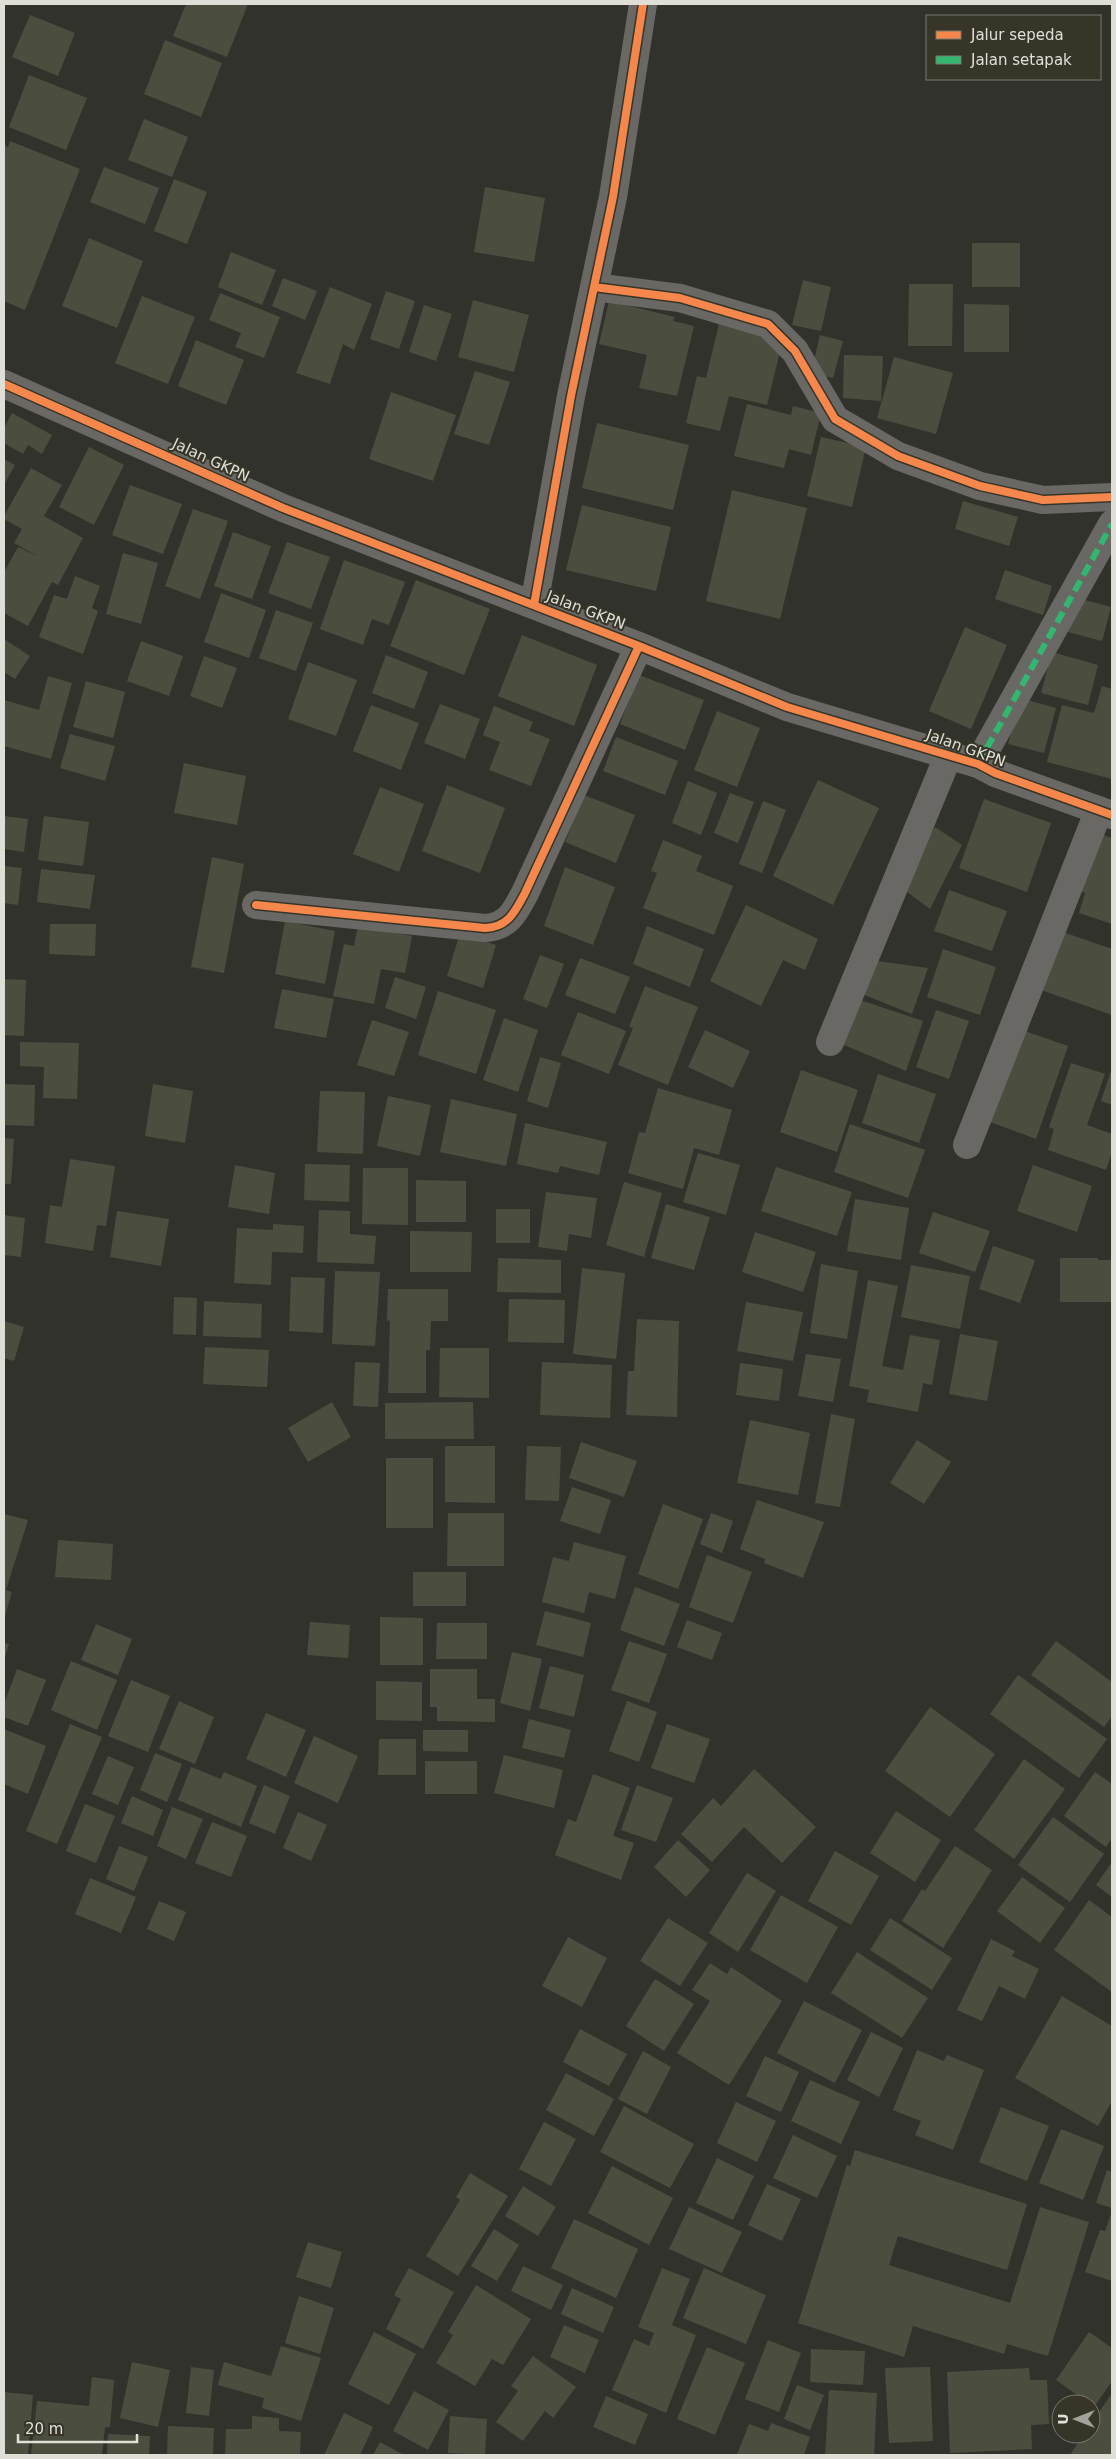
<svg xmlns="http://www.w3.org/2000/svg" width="1116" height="2459" viewBox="0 0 1116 2459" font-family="'DejaVu Sans',sans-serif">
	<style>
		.building { fill: #4b4e3e }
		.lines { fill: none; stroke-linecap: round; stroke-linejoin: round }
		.street { stroke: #696865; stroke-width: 28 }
		.quiet { stroke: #33b770; stroke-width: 6; stroke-dasharray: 12 6; stroke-linecap: butt }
		.cycleway-casing { stroke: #363528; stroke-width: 11 }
		.cycleway { stroke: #f5874c; stroke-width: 8 }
		.labels { text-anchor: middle; stroke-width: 4; stroke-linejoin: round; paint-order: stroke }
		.street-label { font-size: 15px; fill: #e0dfd7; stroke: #363528 }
	</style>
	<rect width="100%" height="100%" fill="#32322c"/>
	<path class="building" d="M186 4H248L227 57 173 36Z
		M30 15 75 33 58 76 12 57Z
		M165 40 222 63 201 117 144 94Z
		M29 75 87 98 66 150 9 127Z
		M144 119 188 137 172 177 128 160Z
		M10 141 80 169 25 310 4 301V145L8 147Z
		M104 167 159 188 145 224 90 202Z
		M174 179 207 192 187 244 154 231Z
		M485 187 545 198 534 262 474 252Z
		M89 238 143 261 117 328 62 306Z
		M972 243H1020V287H972Z
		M231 252 276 270 262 305 218 287Z
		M283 278 317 291 305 320 272 306Z
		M803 280 831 287 821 331 792 325Z
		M909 284H953L952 346H908Z
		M330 287 372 304 354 350 343 344 330 384 296 373Z
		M386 291 415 301 399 349 370 339Z
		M220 293 280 317 264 358 235 347 241 333 209 320Z
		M142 296 195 317 168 384 115 363Z
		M473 300 529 315 514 372 458 357Z
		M609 301 675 317 673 321 694 326 677 396 639 388 647 355 599 344Z
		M964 304 1009 305V352H964Z
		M424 305 452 314 436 361 409 352Z
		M719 324 783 339 767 405 729 396 720 431 686 423 697 376 706 378Z
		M820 335 843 341 833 378 811 373Z
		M196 340 244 360 226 405 178 386Z
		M844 355 883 356 881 401 843 398Z
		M894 357 953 373 936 434 877 418Z
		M475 371 510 382 489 445 454 434Z
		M391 392 456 415 433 481 369 459Z
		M747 404 791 415 793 406 821 413 811 455 789 449 784 468 734 456Z
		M12 413 52 435 42 454 28 445 23 454 4 443V428Z
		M597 423 689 445 673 510 582 488Z
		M821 437 866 447 852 507 807 496Z
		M89 447 124 465 94 525 59 507Z
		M4 459 15 465 4 485Z
		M31 468 62 485 44 516 83 538 58 585 52 582 28 626 4 613V572L18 547 39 557 14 543 22 529 4 519V516Z
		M130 485 182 504 163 554 112 535Z
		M732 490 807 508 780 619 706 601Z
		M963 501 1018 517 1009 546 955 529Z
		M582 505 671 527 656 591 566 570Z
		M193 509 228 521 200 599 165 586Z
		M233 532 271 546 252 599 214 586Z
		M287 542 330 557 311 609 268 593Z
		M123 553 158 563 141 624 106 614Z
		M344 560 405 582 389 625 372 619 363 645 320 629Z
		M1005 570 1052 586 1043 615 995 599Z
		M75 576 100 586 92 608 98 611 83 654 39 637 54 595 67 599Z
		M416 580 490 609 464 675 390 646Z
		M221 593 266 610 249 658 204 642Z
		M1077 598 1111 607 1102 641 1068 632Z
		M276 610 313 623 296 671 259 658Z
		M965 627 1007 645 971 729 929 711Z
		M522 635 597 665 574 726 498 696Z
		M4 639 30 656 15 679 4 672Z
		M141 641 183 656 169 696 127 681Z
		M1052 652 1098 665 1088 705 1041 693Z
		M386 655 428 672 414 709 372 693Z
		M204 656 237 668 222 708 190 696Z
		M308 662 357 680 336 736 288 719Z
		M639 675 704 700 685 750 620 724Z
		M48 676 72 683 51 759 4 746V700L39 710Z
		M86 681 125 692 113 738 73 727Z
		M1102 686 1112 689V779L1047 762 1062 705 1094 713Z
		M1020 698 1056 708 1044 753 1008 744Z
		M440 704 480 719 465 759 424 743Z
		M371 705 419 723 401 770 353 751Z
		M494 706 533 722 529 731 550 739 531 786 489 770 500 742 483 735Z
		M717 711 760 728 737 787 694 770Z
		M70 734 115 746 105 781 60 768Z
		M616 737 678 761 665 795 603 771Z
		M184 763 246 776 237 825 174 813Z
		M818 780 879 808 833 905 773 876Z
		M688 781 717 793 701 835 672 823Z
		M447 785 505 808 480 873 422 851Z
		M380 787 424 804 399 872 353 854Z
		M730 793 754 802 738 843 714 833Z
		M584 795 635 815 616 863 565 842Z
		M984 799 1051 823 1027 892 959 868Z
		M763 801 786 810 762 873 739 864Z
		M4 816 28 819 24 852 4 849Z
		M44 816 89 822 83 866 38 860Z
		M935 827 962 845 930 909 898 885Z
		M1098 833 1112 838V924L1079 913 1085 893 1078 890Z
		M663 840 702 856 696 871 733 886 714 935 643 908 657 873 651 871Z
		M212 857 244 864 224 973 191 967Z
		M4 866 22 868 18 905 4 903Z
		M565 867 615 887 593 945 544 926Z
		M41 869 95 875 90 909 37 902Z
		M949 890 1007 911 992 951 934 931Z
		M746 905 818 939 805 970 783 960 761 1006 710 981Z
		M285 921 335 931 325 984 275 974Z
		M50 924H96L95 956 49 954Z
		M358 926 412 936 405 973 381 969 374 1004 333 996 344 944 354 946Z
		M647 926 704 949 690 987 633 964Z
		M1060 931 1112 949V1015L1041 990Z
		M460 933 496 945 483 988 447 976Z
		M943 949 996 967 980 1015 927 997Z
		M540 955 564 964 547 1008 523 999Z
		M580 958 630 977 615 1014 565 995Z
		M877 961 928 968 912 1014 862 994Z
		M395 977 426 987 416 1019 385 1008Z
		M4 979 26 980 24 1036 4 1035Z
		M645 986 698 1007 668 1085 618 1065 633 1028 629 1027Z
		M282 989 334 999 326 1038 274 1028Z
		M438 991 496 1010 476 1074 418 1055Z
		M860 1000 923 1021 906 1071 837 1042Z
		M936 1010 969 1021 949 1079 916 1067Z
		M578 1012 626 1031 609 1074 561 1055Z
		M504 1018 538 1030 518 1092 483 1080Z
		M372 1020 409 1032 394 1076 357 1065Z
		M705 1030 750 1051 733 1088 688 1067Z
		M1022 1030 1068 1046 1036 1139 990 1122Z
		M20 1042 79 1043 77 1099 43 1098 44 1067 20 1066Z
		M540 1057 561 1063 548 1108 527 1101Z
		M1071 1063 1105 1074 1087 1125 1112 1134V1152L1106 1170 1048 1150 1054 1129 1049 1127Z
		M1112 1068V1105L1101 1101Z
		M801 1070 858 1090 837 1152 780 1132Z
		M878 1074 936 1094 919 1143 862 1123Z
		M4 1084 35 1085 34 1126 4 1125Z
		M153 1084 193 1091 185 1143 145 1136Z
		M658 1088 732 1110 719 1155 694 1148 683 1189 628 1173 639 1132 645 1133Z
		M320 1091 365 1092 363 1154 317 1152Z
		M388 1096 431 1105 420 1156 377 1146Z
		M451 1099 517 1114 506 1166 440 1152Z
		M525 1123 607 1142 599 1175 560 1166 558 1173 517 1164Z
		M850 1124 925 1150 908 1198 834 1172Z
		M4 1138 14 1139 11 1184H4Z
		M698 1153 740 1165 726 1215 683 1202Z
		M70 1159 115 1166 106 1226 97 1225 93 1251 45 1243 50 1205 62 1207Z
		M305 1164 350 1165 349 1202 304 1200Z
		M235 1165 275 1173 269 1214 228 1207Z
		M1033 1165 1092 1186 1077 1232 1017 1211Z
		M776 1167 852 1192 837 1236 761 1211Z
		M363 1168H408V1225L362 1224Z
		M416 1180 466 1181V1222H416Z
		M624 1182 662 1193 644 1257 606 1245Z
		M546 1192 597 1198 591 1238 569 1234 567 1251 538 1247Z
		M855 1199 909 1208 901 1260 847 1251Z
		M666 1204 710 1217 694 1270 651 1258Z
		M496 1209H530V1243H496Z
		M319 1210 350 1211V1234L376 1236 374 1264 317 1262Z
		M117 1211 169 1219 161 1266 110 1257Z
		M933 1212 990 1231 975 1272 919 1253Z
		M4 1215 25 1218 21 1257 4 1255Z
		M273 1224 304 1226 303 1253 272 1252 271 1285 234 1283 237 1228 273 1230Z
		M410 1231 472 1232 471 1272H410Z
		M755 1232 816 1252 803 1292 742 1272Z
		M993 1246 1035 1260 1020 1303 979 1289Z
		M498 1258 561 1260V1293L497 1292Z
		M1060 1258H1098V1260H1112V1302H1060Z
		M821 1264 858 1271 847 1339 810 1333Z
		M911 1265 970 1276 960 1329 901 1317Z
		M582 1268 625 1273 616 1359 573 1354Z
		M335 1271 380 1272 375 1346 332 1344Z
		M291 1277 325 1278 323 1333 289 1331Z
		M868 1280 898 1286 882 1366 903 1370 910 1335 940 1340 932 1385 923 1383 918 1412 867 1402 869 1390 849 1386Z
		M388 1289H448V1321H431L430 1350H426V1393H388L390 1321 387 1320Z
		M174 1297 197 1298 196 1335 173 1334Z
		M509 1299 565 1300 564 1343 508 1342Z
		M204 1301 262 1304 261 1338 203 1336Z
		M746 1302 803 1312 793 1361 737 1351Z
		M637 1319 679 1321 677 1417 626 1415 628 1371H634Z
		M4 1321 24 1327 14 1361 4 1358Z
		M960 1334 998 1341 987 1401 949 1394Z
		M205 1347 269 1350 267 1387 203 1384Z
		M440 1348H489V1398L439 1397Z
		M806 1354 841 1359 833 1402 798 1396Z
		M355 1362 380 1363 378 1407 353 1406Z
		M542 1362 612 1365 610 1418 540 1415Z
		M740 1363 783 1369 779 1401 736 1395Z
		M332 1402 351 1437 308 1462 288 1428Z
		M473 1402 474 1439H385V1403Z
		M831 1414 855 1419 840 1507 815 1503Z
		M750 1420 810 1433 798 1495 737 1483Z
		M917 1440 951 1462 924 1504 890 1483Z
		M581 1442 637 1461 624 1497 569 1478Z
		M445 1446H495V1503L445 1502Z
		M527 1446 561 1447 559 1501 525 1500Z
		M386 1458H433V1528H386Z
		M572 1487 611 1500 600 1534 560 1521Z
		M757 1500 824 1522 803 1578 764 1563 765 1559 740 1549Z
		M663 1504 703 1519 678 1589 638 1574Z
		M448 1513H504V1566H447Z
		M711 1513 733 1521 722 1553 700 1544Z
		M4 1514 28 1520 6 1590 12 1592 4 1619Z
		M58 1540 113 1544 111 1580 55 1577Z
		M574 1542 626 1556 615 1599 589 1592 584 1613 542 1602 553 1557 569 1561Z
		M707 1555 752 1572 733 1623 689 1607Z
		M413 1572H466V1606H413Z
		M635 1587 680 1604 664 1646 620 1630Z
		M545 1611 591 1623 583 1657 536 1645Z
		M380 1617 423 1618V1665H380Z
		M687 1620 722 1633 712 1660 677 1647Z
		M310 1622 350 1625 348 1658 307 1655Z
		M437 1623H487V1659H436Z
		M96 1624 132 1639 118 1675 81 1660Z
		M629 1641 667 1654 649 1703 611 1690Z
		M1056 1641 1112 1682V1716L1104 1727 1031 1675Z
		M4 1643 9 1644 4 1660Z
		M512 1652 542 1659 530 1711 500 1703Z
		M71 1661 117 1680 97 1730 51 1710Z
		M550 1666 584 1675 574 1717 539 1708Z
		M17 1669 46 1680 28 1726 4 1717V1704Z
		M430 1669H477V1699H495V1722L437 1721V1707H430Z
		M1018 1675 1107 1739 1079 1778 990 1714Z
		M131 1680 170 1696 148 1752 108 1736Z
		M376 1681 422 1682V1721L376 1720Z
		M179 1701 214 1717 195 1764 159 1749Z
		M627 1701 657 1712 639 1762 609 1751Z
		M930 1707 995 1754 950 1817 885 1771Z
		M266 1713 306 1730 286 1777 246 1759Z
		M529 1719 571 1730 564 1758 522 1748Z
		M70 1724 102 1737 57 1844 26 1831Z
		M667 1724 710 1739 694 1783 651 1768Z
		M4 1729 46 1746 28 1794 4 1784Z
		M423 1730H468V1752L423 1751Z
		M314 1736 358 1756 338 1803 294 1783Z
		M379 1739H416V1775H378Z
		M155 1753 182 1764 167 1802 140 1790Z
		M504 1755 563 1770 554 1808 494 1793Z
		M108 1756 134 1767 118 1805 92 1794Z
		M1024 1759 1065 1789 1014 1859 974 1830Z
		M425 1761H477V1794H425Z
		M191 1767 221 1779 224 1772 257 1786 241 1827 178 1800Z
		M754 1769 816 1827 782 1863 744 1827 712 1862 681 1834 713 1798 721 1806Z
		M1095 1772 1112 1784V1838L1106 1847 1064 1816Z
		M593 1774 630 1788 613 1836 634 1843 621 1880 555 1855 568 1819 576 1822Z
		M264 1785 290 1796 275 1834 249 1823Z
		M637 1785 673 1798 656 1842 621 1830Z
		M132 1796 163 1810 153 1836 121 1823Z
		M85 1804 115 1816 96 1863 66 1851Z
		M172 1807 203 1819 186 1859 157 1846Z
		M896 1811 941 1840 915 1882 870 1853Z
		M298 1812 327 1825 311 1861 283 1848Z
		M1053 1817 1104 1854 1070 1902 1018 1865Z
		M212 1822 247 1836 231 1877 195 1863Z
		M678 1840 710 1870 686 1897 654 1867Z
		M119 1846 148 1857 134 1891 106 1879Z
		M955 1846 992 1870 943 1948 902 1921 922 1889 925 1891Z
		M835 1851 879 1876 851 1925 808 1901Z
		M1112 1862V1897L1096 1885Z
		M747 1873 776 1891 738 1952 709 1933Z
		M1022 1877 1065 1908 1040 1943 997 1911Z
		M90 1878 136 1897 121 1933 75 1914Z
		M781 1895 838 1927 807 1983 750 1950Z
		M1089 1900 1112 1917V1992L1054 1950Z
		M159 1901 186 1912 174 1941 147 1929Z
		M668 1918 708 1943 680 1986 640 1961Z
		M890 1918 952 1958 932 1990 870 1950Z
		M568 1937 607 1958 582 2007 542 1986Z
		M991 1939 1015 1951 1012 1956 1039 1969 1025 1999 999 1986 982 2021 957 2010Z
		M857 1952 928 1998 902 2038 831 1993Z
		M710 1963 727 1974 731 1967 782 2001 729 2085 677 2053 710 2001 692 1990Z
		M655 1979 694 2004 664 2051 626 2026Z
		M1062 1996 1112 2026V2101L1098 2126 1015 2078Z
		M804 2001 862 2030 835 2083 777 2053Z
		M580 2029 627 2054 609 2086 563 2062Z
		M871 2032 903 2048 879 2097 847 2080Z
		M917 2050 944 2061 947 2055 984 2070 953 2150 915 2135 921 2121 893 2110Z
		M643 2051 671 2067 647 2114 618 2099Z
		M765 2056 799 2072 781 2112 746 2096Z
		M566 2073 614 2099 594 2136 546 2110Z
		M810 2080 860 2102 841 2144 791 2121Z
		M736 2102 776 2121 757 2162 717 2143Z
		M624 2106 694 2144 670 2188 600 2152Z
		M1001 2107 1049 2126 1027 2181 979 2162Z
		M544 2122 576 2139 551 2186 519 2169Z
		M1061 2129 1104 2146 1083 2200 1039 2183Z
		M793 2135 837 2156 817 2198 773 2178Z
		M855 2150 1027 2204 1007 2270 898 2236 889 2265 1010 2303 1040 2207 1089 2222 1048 2356 1007 2344 1004 2354 913 2326 904 2357 798 2323 847 2165 850 2166Z
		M717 2158 754 2176 733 2220 696 2203Z
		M612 2166 673 2198 649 2245 588 2213Z
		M1107 2170 1112 2172V2208L1096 2203Z
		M470 2173 508 2196 458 2276 426 2256 460 2200 456 2197Z
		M767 2184 801 2199 782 2241 748 2225Z
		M523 2186 556 2207 538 2236 505 2216Z
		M689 2207 742 2232 722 2273 669 2249Z
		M1111 2214H1112V2281L1085 2272 1100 2230 1105 2231Z
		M574 2219 638 2249 616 2298 551 2268Z
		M494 2229 519 2245 497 2281 471 2266Z
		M308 2242 342 2252 331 2288 296 2277Z
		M523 2266 563 2285 551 2310 511 2291Z
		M409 2268 454 2292 423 2349 386 2329 401 2299 394 2295Z
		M662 2268 690 2279 672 2325 696 2335 666 2413 612 2390 634 2339 649 2346 654 2333 638 2327Z
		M704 2268 766 2295 746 2344 683 2318Z
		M476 2285 531 2319 503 2365 492 2359 475 2386 436 2363 453 2335 448 2332Z
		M572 2288 614 2307 603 2333 561 2314Z
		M299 2296 334 2308 320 2354 285 2343Z
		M564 2325 599 2340 585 2373 550 2357Z
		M374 2332 416 2354 389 2405 348 2384Z
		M1089 2332 1112 2348V2381L1094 2407 1056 2380Z
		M768 2340 801 2353 779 2412 745 2399Z
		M281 2346 321 2358 301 2421 262 2408 264 2398 218 2385 224 2362 271 2376Z
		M707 2347 745 2363 715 2435 677 2419Z
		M811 2349 865 2351 863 2385 810 2382Z
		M533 2356 576 2387 553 2418 545 2411 523 2441 496 2422 518 2391 511 2386Z
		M132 2362 170 2370 158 2427 120 2418Z
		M191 2367 214 2370 209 2416 186 2413Z
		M930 2367 933 2441 889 2443 885 2368Z
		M1029 2368 1030 2380H1047L1049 2424 1031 2425 1032 2449 950 2453 947 2372Z
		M92 2377 114 2380 110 2427H105L102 2455H31L37 2401 89 2406Z
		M797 2385 824 2395 810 2430 784 2419Z
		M829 2390 877 2393 874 2455H825Z
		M414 2391 449 2410 428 2450 393 2431Z
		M4 2392 33 2395 28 2455H4Z
		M1112 2393V2455H1070L1084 2434H1091V2424Z
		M606 2396 648 2414 635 2445 593 2427Z
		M344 2413 373 2427 360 2455H324Z
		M252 2416 279 2418V2431L301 2432 300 2455H225L226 2429H252Z
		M450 2416 487 2419 485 2455 448 2453Z
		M771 2423 810 2437 804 2455H737L749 2424 768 2431Z
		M168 2426 214 2428 213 2455H167Z
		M108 2434 150 2436 149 2455H107Z
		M380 2442 404 2455H373Z"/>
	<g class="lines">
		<path class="street" d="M594 287 680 298 768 324 795 351 835 419 898 456 980 486 1043 500 1112 497
			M4 384 283 508 639 646 787 707 978 764 995 773 1112 815
			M534 605 571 396 613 197 643 4
			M978 764 1112 524
			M256 905 485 928C508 927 515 912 525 893L639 646
			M830 1042 949 754
			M967 1145 1099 810"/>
		<path class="quiet" d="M978 764 1112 524"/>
		<g class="cycleway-casing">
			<path id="cycleway" d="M594 287 680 298 768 324 795 351 835 419 898 456 980 486 1043 500 1112 497
				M4 384 283 508 639 646 787 707 978 764 995 773 1112 815
				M534 605 571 396 613 197 643 4
				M256 905 485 928C508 927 515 912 525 893L639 646"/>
		</g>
		<use href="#cycleway" class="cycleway"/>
	</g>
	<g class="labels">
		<g class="street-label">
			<text transform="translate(211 460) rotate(25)" y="5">Jalan GKPN</text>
			<text transform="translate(586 610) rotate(21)" y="5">Jalan GKPN</text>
			<text transform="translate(966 748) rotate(20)" y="5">Jalan GKPN</text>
		</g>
	</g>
	<rect width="1116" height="2459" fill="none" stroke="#e0dfd7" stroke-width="10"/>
	<rect x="926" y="15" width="175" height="65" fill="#363528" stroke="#7a796e"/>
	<rect x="936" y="31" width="25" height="8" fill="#f5874c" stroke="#7a796e"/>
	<text x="971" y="40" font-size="15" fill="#e0dfd7">Jalur sepeda</text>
	<rect x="936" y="56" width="25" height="8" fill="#33b770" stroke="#7a796e"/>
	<text x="971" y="65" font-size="15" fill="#e0dfd7">Jalan setapak</text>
	<g transform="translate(1076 2419) rotate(270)"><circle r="24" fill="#363528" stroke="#7a796e"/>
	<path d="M0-4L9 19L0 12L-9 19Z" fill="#a3a29b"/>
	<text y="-8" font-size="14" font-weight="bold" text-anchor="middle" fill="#e0dfd7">U</text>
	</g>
	<path d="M18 2434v8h119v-8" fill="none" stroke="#e0dfd7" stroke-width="2.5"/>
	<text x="25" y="2434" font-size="15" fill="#e0dfd7" stroke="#363528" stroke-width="4" paint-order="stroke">20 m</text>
</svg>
